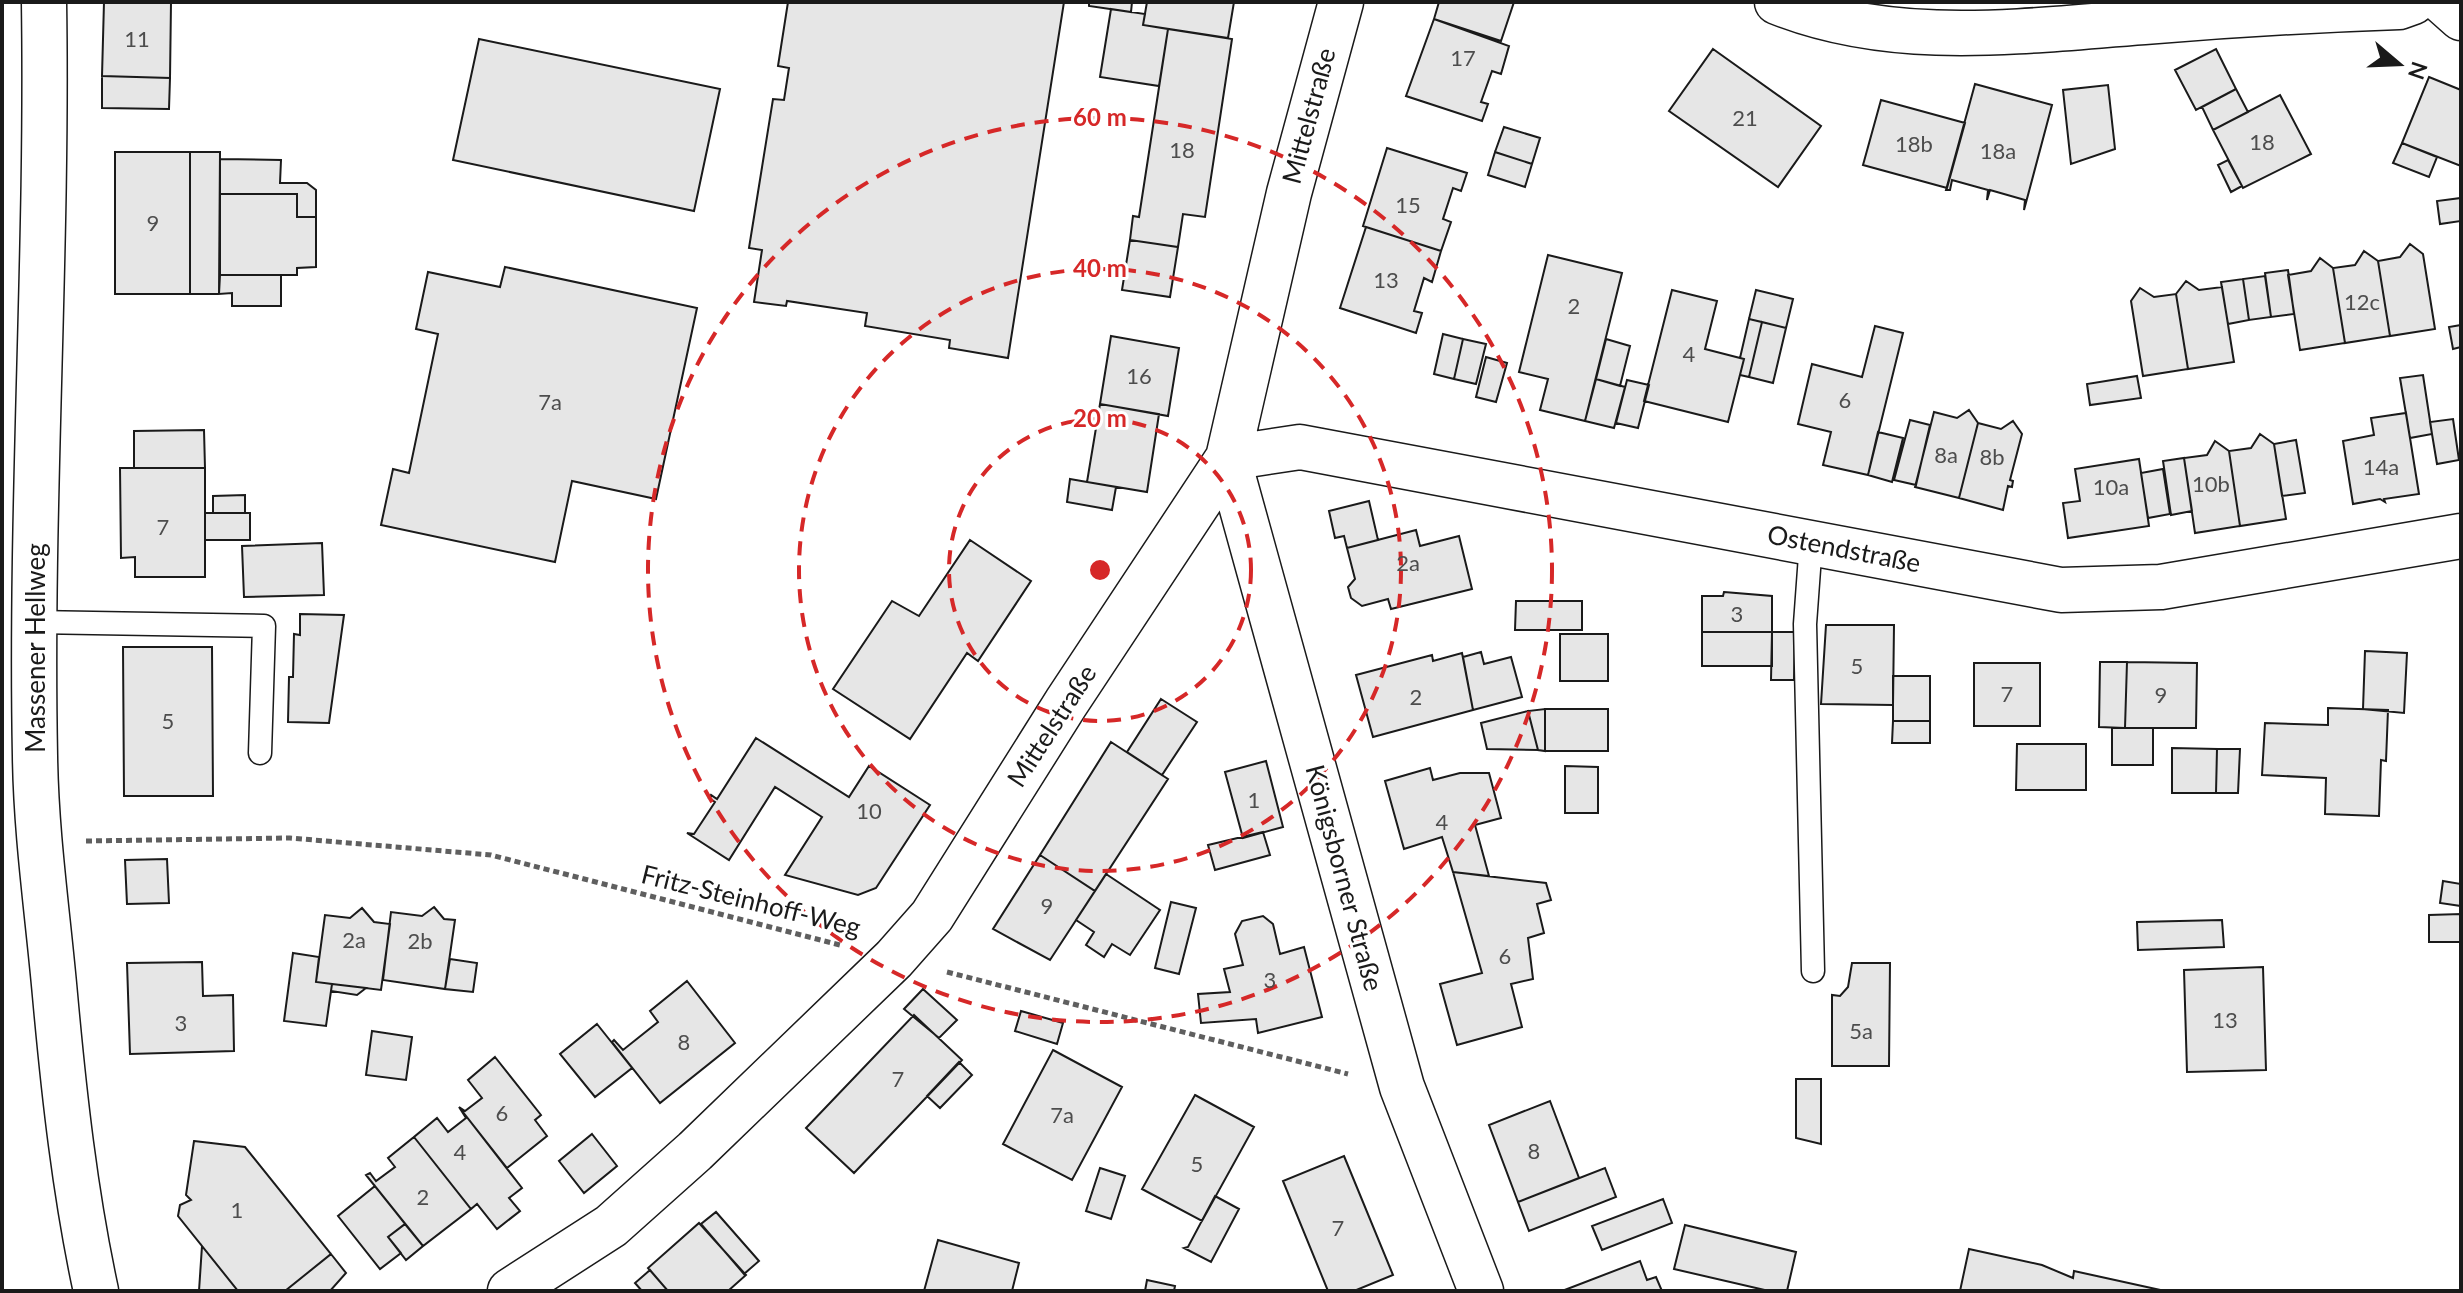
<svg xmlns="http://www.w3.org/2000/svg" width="2463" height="1293" viewBox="0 0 2463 1293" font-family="Lato,sans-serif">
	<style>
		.building { fill: #e6e6e6; stroke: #1a1a1a; stroke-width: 2 }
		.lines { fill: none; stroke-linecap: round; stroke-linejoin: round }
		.lane-casing { stroke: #1a1a1a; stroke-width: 25 }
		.street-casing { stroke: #1a1a1a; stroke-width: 47 }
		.secondary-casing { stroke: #1a1a1a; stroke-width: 47 }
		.path { stroke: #5f5f5f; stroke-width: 5; stroke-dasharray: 6 4; stroke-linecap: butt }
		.lane { stroke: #fff; stroke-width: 22 }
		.street { stroke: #fff; stroke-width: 44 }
		.secondary { stroke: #fff; stroke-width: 44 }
		.ring { fill: none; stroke: #d62828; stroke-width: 4; stroke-dasharray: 14 10 }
		.labels { text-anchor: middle; stroke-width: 6; stroke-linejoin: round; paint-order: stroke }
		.number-label { font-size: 22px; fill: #4d4d4d }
		.street-label { font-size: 26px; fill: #1a1a1a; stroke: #fff }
		.centre { fill: #d62828; stroke: #fff; stroke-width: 4 }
		.ring-label { font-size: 24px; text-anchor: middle; font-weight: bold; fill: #d62828; stroke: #fff; stroke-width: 6; stroke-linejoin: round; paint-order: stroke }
	</style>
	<rect width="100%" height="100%" fill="#fff"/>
	<path class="building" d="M104 2H171L170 78 102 76Z
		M788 2H1064L1008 358 949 348 950 340 865 326 867 313 787 301 786 306 754 302 762 250 749 248 773 99 784 100 789 68 778 66Z
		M1089 2H1132L1131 12 1089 6Z
		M1147 2H1234L1228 38 1143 25Z
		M1439 2H1514L1501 41 1434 19Z
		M1111 9 1145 14 1143 25 1168 29 1159 86 1100 77Z
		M1434 19 1509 46 1501 74 1492 71 1481 102 1488 104 1482 121 1406 96Z
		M1168 29 1232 39 1205 217 1183 214 1178 247 1130 240 1133 216 1139 217Z
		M479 39 720 89 694 211 453 160Z
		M1713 49 1821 126 1778 187 1669 111Z
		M2216 49 2236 89 2196 110 2175 70Z
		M102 76 170 78 169 109 102 108Z
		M2429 77 2461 90V166L2402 143Z
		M1975 84 2052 105 2024 210 2025 200 1990 190 1987 200 1988 190 1952 180 1950 190H1946Z
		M2108 85 2115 149 2071 164 2063 90Z
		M2236 89 2248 112 2213 130 2202 107Z
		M2280 95 2311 154 2243 188 2213 130Z
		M1881 100 1965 123 1947 188 1863 165Z
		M1504 127 1540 138 1532 164 1495 152Z
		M2402 143 2437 157 2429 177 2393 163Z
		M1387 148 1467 173 1461 191 1453 188 1443 219 1451 222 1441 251 1363 226Z
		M115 152H190V294H115Z
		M190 152H220L219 294H190Z
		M1495 152 1532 164 1525 187 1488 175Z
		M220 159 281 160 280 183H307L316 190V217H297V194H220Z
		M2228 160 2242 186 2231 192 2218 165Z
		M220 194H297V217H316V267L297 268V275H220Z
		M2461 198V221L2440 224 2437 201Z
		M1366 227 1441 251 1432 282 1424 278 1414 311 1422 313 1416 333 1340 308Z
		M1130 240 1178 247 1170 297 1122 290Z
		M2410 244 2423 254 2435 329 2390 336 2378 261 2400 257Z
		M2364 251 2378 261 2390 336 2345 343 2333 268 2355 265Z
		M1548 255 1622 273 1585 421 1540 410 1548 379 1519 372Z
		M2320 258 2333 268 2345 343 2300 350 2288 275 2311 271Z
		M505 267 697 308 656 499 572 481 555 562 381 525 393 469 409 473 438 334 416 329 428 272 500 287Z
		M2288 270 2294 314 2271 317 2265 273Z
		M220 275H281V306H232V293L219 294Z
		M2265 276 2271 317 2249 320 2243 279Z
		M2243 279 2249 320 2228 324 2221 282Z
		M2186 281 2199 290 2222 287 2234 362 2188 369 2176 294Z
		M2140 288 2154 297 2176 294 2188 369 2143 376 2131 301Z
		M1672 290 1717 301 1705 349 1744 359 1728 422 1644 401Z
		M1756 290 1793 299 1786 328 1749 319Z
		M1749 319 1762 322 1749 377 1740 375 1744 359 1740 358Z
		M1762 322 1786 328 1773 383 1749 377Z
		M2461 325V347L2453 349 2449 327Z
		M1875 326 1903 333 1868 475 1823 465 1831 432 1798 424 1812 364 1862 377Z
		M1443 334 1463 339 1454 379 1434 374Z
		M1111 336 1179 348 1168 416 1100 404Z
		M1463 339 1486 344 1476 384 1454 379Z
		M1606 339 1630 346 1620 386 1596 379Z
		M1486 357 1507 363 1496 402 1476 397Z
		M2423 375 2432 434 2410 438 2400 378Z
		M2137 376 2141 398 2090 405 2087 384Z
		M1596 379 1625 387 1614 428 1585 421Z
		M1627 380 1649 385 1638 428 1616 423Z
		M1100 404 1159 414 1147 492 1087 482Z
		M1969 410 1978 423 1959 498 1915 487 1934 412 1957 418Z
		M2406 413 2419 494 2384 499 2385 502 2380 499 2353 504 2343 441 2374 435 2371 418Z
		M2453 419 2459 460 2437 464 2430 422Z
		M1910 420 1930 425 1916 485 1894 480Z
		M2013 421 2022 434 2010 480 2013 481 2012 487 2008 486 2003 510 1959 498 1978 423 2001 429Z
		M204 430 205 468H134V431Z
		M1878 432 1903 438 1892 482 1868 475Z
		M2260 434 2274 444 2286 519 2240 526 2229 451 2251 448Z
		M2296 440 2305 493 2282 496 2274 444Z
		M2215 441 2229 451 2240 526 2195 533 2184 458 2207 455Z
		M2184 458 2192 511 2171 515 2163 461Z
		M2139 459 2149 526 2068 538 2063 503 2080 501 2075 469Z
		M120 468H205V577H135V557L121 558Z
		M2163 469 2170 514 2148 518 2141 473Z
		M1070 479 1116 487 1112 510 1067 502Z
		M245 495V513H213V496Z
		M1369 501 1378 540 1347 548 1344 536 1335 538 1329 511Z
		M205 513H250V540H205Z
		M1416 530 1420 546 1459 536 1472 589 1391 609 1388 599 1362 606 1351 598 1348 587 1355 579 1347 548Z
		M970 540 1031 581 978 661 967 653 910 739 833 689 892 601 919 616Z
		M322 543 324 595 244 597 242 546Z
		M1724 592 1772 596V632H1702V596H1723Z
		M1516 601H1582V630H1515Z
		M300 614 344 615 329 723 288 722 289 677H293L294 634 300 635Z
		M1826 625H1894L1893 705 1821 704Z
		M1702 632H1772V666H1702Z
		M1772 632H1795L1794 680H1771Z
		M1560 634H1608V681H1560Z
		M123 647H212L213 796H124Z
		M2365 651 2407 653 2404 713 2363 709Z
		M1481 652 1484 664 1511 657 1522 697 1473 710 1463 657Z
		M1462 653 1473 710 1373 737 1356 675 1432 655 1433 661Z
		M2100 662H2127L2125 728 2099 727Z
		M2127 662 2197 663 2196 728H2125Z
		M1974 663H2040V726H1974Z
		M1893 676H1930V721H1893Z
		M1161 699 1197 722 1162 775 1127 752Z
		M2328 708 2388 710 2386 761 2381 760 2379 816 2325 814 2326 778 2262 775 2265 723 2328 725Z
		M1545 709H1608V751H1545Z
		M1545 709V751L1538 750 1528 711Z
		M1528 711 1538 750 1487 749 1481 723Z
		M1893 721H1930V743H1892Z
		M2112 728H2153V765H2112Z
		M756 738 849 797 869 766 930 805 876 888 858 895 785 875 822 817 775 787 729 860 687 833 694 834 715 802 709 798 711 795 717 799Z
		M1111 742 1168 779 1095 891 1040 855Z
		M2017 744H2086V790H2016Z
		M2172 748 2217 749 2216 793H2172Z
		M2217 749H2240L2238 793H2216Z
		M1266 761 1283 827 1243 838 1225 772Z
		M1565 766 1598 767V813H1565Z
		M1430 768 1433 780 1460 773H1489L1501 818 1475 825 1489 876 1453 872 1442 837 1404 849 1385 781Z
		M1263 832 1270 855 1215 870 1208 845Z
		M1040 855 1095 891 1050 960 993 929Z
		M167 859 169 903 127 904 125 860Z
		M1453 872 1546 883 1551 900 1537 904 1544 933 1528 938 1533 979 1511 984 1522 1027 1457 1045 1440 984 1482 973Z
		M1106 874 1160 910 1130 955 1112 944 1104 957 1086 945 1094 932 1076 920Z
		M2443 881 2461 884V906L2440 903Z
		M1171 902 1196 908 1179 974 1155 968Z
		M434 907 444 919 455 920 445 989 383 980 391 912 422 916Z
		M362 908 374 922 390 924 381 990 316 982 325 915 350 918Z
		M2461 914V942H2429V915Z
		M1263 916 1273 924 1280 954 1304 947 1322 1017 1258 1033 1256 1019 1201 1023 1198 994 1230 992 1224 969 1243 965 1235 934 1242 921Z
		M2222 920 2224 947 2138 950 2137 922Z
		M293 953 319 957 316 982 332 984 326 1026 284 1021Z
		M450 959 477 963 473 992 445 989Z
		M202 962 203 996 233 995 234 1051 130 1054 127 963Z
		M1852 963H1890L1889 1066H1832V995L1840 996 1848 987Z
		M2263 967 2266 1070 2187 1072 2184 970Z
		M687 981 735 1043 660 1103 612 1042 614 1040 623 1050 658 1022 650 1011Z
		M332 984 366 988 357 995 331 991Z
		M923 989 957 1020 939 1038 904 1009Z
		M1021 1011 1063 1023 1057 1044 1015 1031Z
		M914 1015 962 1060 854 1173 806 1128Z
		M597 1024 632 1068 595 1097 560 1054Z
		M372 1031 412 1037 406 1080 366 1075Z
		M1053 1050 1122 1087 1072 1180 1003 1144Z
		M495 1057 541 1115 535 1120 547 1136 507 1168 459 1107 465 1111 482 1098 468 1080Z
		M959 1062 972 1075 940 1108 927 1096Z
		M1796 1079H1821V1144L1796 1138Z
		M1195 1095 1254 1127 1202 1221 1142 1189Z
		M1550 1101 1579 1178 1518 1202 1489 1125Z
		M459 1107 522 1188 509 1198 520 1211 497 1229 477 1204 471 1209 414 1137 437 1118 448 1132 466 1118Z
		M592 1134 617 1166 584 1193 559 1161Z
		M414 1137 471 1209 423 1246 366 1175 370 1173 376 1181 395 1167 388 1158Z
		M194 1141 245 1147 331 1254 285 1291H238L178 1216 180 1205 191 1200 186 1195Z
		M1344 1156 1393 1275 1354 1291H1328L1283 1181Z
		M1100 1168 1125 1176 1111 1219 1086 1211Z
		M1605 1168 1616 1197 1529 1231 1518 1202Z
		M375 1186 405 1224 388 1237 401 1253 380 1269 338 1216Z
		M1215 1196 1239 1209 1211 1262 1184 1248 1188 1247Z
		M1663 1199 1672 1223 1602 1250 1592 1226Z
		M716 1212 759 1261 744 1274 701 1224Z
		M699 1223 746 1275 728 1291H668L648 1268Z
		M405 1224 423 1246 406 1260 388 1237Z
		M1685 1225 1796 1252 1787 1291H1769L1674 1269Z
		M938 1240 1019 1263 1012 1291H924Z
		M202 1246 238 1291H199Z
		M1969 1249 2042 1265 2073 1278 2074 1271 2165 1291H1960Z
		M331 1254 346 1273 330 1291H285Z
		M1640 1261 1647 1280 1656 1277 1662 1291H1562Z
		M650 1270 668 1291H642L635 1283Z
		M1147 1280 1175 1286 1174 1291H1145Z"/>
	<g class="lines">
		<g class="lane-casing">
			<path id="lane" d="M1811 542 1805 624 1813 971
				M34 622 264 626 260 753"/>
		</g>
		<g class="street-casing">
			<path id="street" d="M1777 2C1894 49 2021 31 2144 22 2229 15 2314 10 2399 7L2413 2
				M2443 2 2461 18
				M1228 458 1300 447 2061 590 2161 587 2461 536
				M1228 458 1402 1087 1481 1291
				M510 1291 611 1226 695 1151 894 959 932 916 1066 703 1228 458 1289 193 1341 2"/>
		</g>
		<g class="secondary-casing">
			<path id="secondary" d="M44 2C48 253 30 504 35 756 36 835 48 916 55 995 64 1094 75 1194 96 1291"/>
		</g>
		<path class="path" d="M86 841 290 838 491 855 840 945
			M947 972 1348 1074"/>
		<use href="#lane" class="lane"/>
		<use href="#street" class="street"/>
		<use href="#secondary" class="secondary"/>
	</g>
	<g class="ring">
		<circle cx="1100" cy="570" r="151"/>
		<circle cx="1100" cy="570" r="301"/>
		<circle cx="1100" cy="570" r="452"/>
	</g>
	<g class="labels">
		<g class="number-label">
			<text x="137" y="47">11</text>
			<text x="1463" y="66">17</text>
			<text x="1745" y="126">21</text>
			<text x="2262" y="150">18</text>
			<text x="1914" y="152">18b</text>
			<text x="1182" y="158">18</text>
			<text x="1998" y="159">18a</text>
			<text x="1408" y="213">15</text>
			<text x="153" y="231">9</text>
			<text x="1386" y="288">13</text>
			<text x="2362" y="310">12c</text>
			<text x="1574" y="314">2</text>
			<text x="1689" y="362">4</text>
			<text x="1139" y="384">16</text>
			<text x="1845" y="408">6</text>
			<text x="550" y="410">7a</text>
			<text x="1946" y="463">8a</text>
			<text x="1992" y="465">8b</text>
			<text x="2381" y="475">14a</text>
			<text x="2211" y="492">10b</text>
			<text x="2111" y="495">10a</text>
			<text x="163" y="535">7</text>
			<text x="1408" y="571">2a</text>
			<text x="1737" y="622">3</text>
			<text x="1857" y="674">5</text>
			<text x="2007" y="702">7</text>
			<text x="2161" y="703">9</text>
			<text x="1416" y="705">2</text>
			<text x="168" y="729">5</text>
			<text x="1254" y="808">1</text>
			<text x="869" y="819">10</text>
			<text x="1442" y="830">4</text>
			<text x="1047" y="914">9</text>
			<text x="354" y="948">2a</text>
			<text x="420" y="949">2b</text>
			<text x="1505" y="964">6</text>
			<text x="1270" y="988">3</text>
			<text x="2225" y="1028">13</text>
			<text x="181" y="1031">3</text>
			<text x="1861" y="1039">5a</text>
			<text x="684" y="1050">8</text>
			<text x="898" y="1087">7</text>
			<text x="502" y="1121">6</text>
			<text x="1062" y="1123">7a</text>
			<text x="1534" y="1159">8</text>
			<text x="460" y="1160">4</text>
			<text x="1197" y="1172">5</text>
			<text x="423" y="1205">2</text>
			<text x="237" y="1218">1</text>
			<text x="1338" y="1236">7</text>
		</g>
		<g class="street-label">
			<text transform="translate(1309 116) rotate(-75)" y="9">Mittelstraße</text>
			<text transform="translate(1844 549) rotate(11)" y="9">Ostendstraße</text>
			<text transform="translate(36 648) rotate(-90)" y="9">Massener Hellweg</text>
			<text transform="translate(1052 726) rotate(-57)" y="9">Mittelstraße</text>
			<text transform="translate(1344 878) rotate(75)" y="9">Königsborner Straße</text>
			<text transform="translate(751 901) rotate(14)" y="9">Fritz-Steinhoff-Weg</text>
		</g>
	</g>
	<circle cx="1100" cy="570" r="12" class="centre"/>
	<g class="ring-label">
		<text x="1100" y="126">60 m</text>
		<text x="1100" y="277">40 m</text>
		<text x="1100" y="427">20 m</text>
	</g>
	<rect width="2463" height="1293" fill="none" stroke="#1a1a1a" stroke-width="8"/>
	<g transform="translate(2399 64) rotate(109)" stroke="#ffffff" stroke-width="6" paint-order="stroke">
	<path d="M0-6L14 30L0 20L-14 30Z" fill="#1a1a1a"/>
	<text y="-12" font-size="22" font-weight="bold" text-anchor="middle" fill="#1a1a1a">N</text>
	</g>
</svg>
